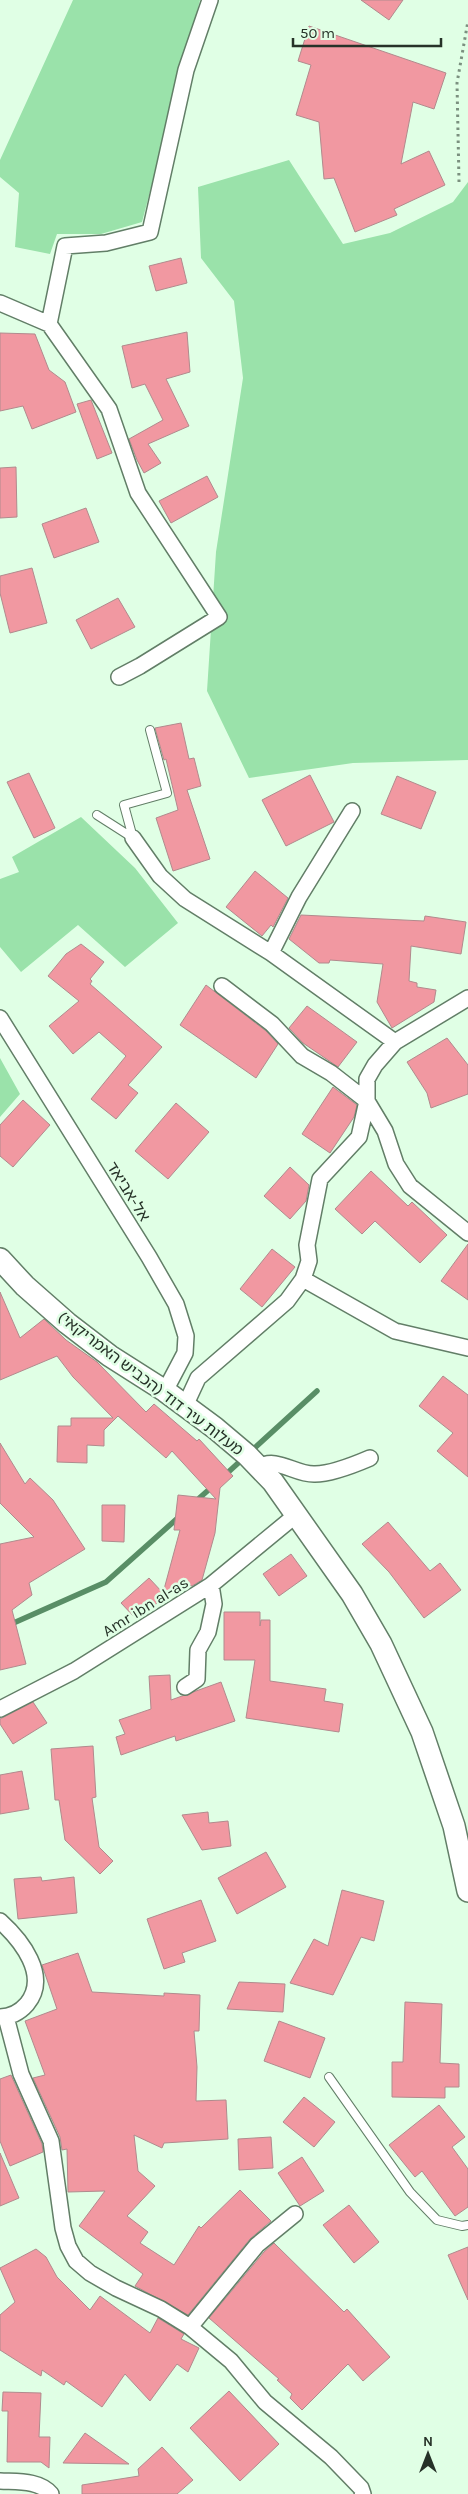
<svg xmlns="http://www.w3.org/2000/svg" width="468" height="2494" viewBox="0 0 468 2494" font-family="Karla,'Noto Sans Hebrew',sans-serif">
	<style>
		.green { fill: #9ae2aa }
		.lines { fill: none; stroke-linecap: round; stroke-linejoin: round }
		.stream { stroke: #598e66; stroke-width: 5.5 }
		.building { fill: #f198a1; stroke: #b18a8d }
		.service-casing { stroke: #627e67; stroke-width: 10 }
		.minor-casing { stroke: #627e67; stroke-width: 18 }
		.secondary-casing { stroke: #627e67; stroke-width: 24 }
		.path { stroke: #7b907f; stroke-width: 3; stroke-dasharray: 2.5 4; stroke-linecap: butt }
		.service { stroke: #fff; stroke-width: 8 }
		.minor { stroke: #fff; stroke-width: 15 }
		.secondary { stroke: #fff; stroke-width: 21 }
		.labels { text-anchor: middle; stroke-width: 5; stroke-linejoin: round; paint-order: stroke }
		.street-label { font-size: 16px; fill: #263228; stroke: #e0ffe5 }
	</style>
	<rect width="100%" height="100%" fill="#e0ffe5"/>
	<path class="green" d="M73 0H200L142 222 101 234H57L50 254 15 247 19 193 0 177V160Z
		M289 160 343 244 390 233 453 202 468 182V760L353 763 249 778 207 691 216 552 243 378 234 301 201 258 198 187Z
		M81 817 135 868 178 923 125 967 78 925 21 972 0 947V879L19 872 12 857Z
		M0 1058 20 1094 0 1117Z"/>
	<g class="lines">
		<path class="stream" d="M224 1476 317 1391
			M196 1501 213 1486
			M0 1629 106 1582 180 1516"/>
	</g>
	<path class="building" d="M361 0H403L389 20Z
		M309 26 446 73 434 109 413 102 401 164 429 151 445 185 394 209 397 215 355 232 334 178 324 179 319 122 296 115 311 65 298 61Z
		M181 258 187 283 156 291 149 266Z
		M187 332 190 372 166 379 189 426 148 444 161 463 144 473 137 460 129 439 163 420 145 384 132 388 122 346Z
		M0 333 35 334 49 370 65 382 76 412 32 429 23 406 0 411Z
		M91 400 112 453 97 459 77 404Z
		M16 467 17 517 0 518V468Z
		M207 476 218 497 171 523 159 501Z
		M86 508 99 542 54 558 42 524Z
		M32 568 47 623 10 633 0 593V576Z
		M118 598 135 627 91 649 76 620Z
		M181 723 189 759 194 758 201 786 187 790 210 859 173 871 156 818 178 810 166 759 164 760 155 728Z
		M29 773 55 828 34 838 7 782Z
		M310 775 334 822 286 846 262 800Z
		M397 776 436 792 421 829 381 814Z
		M255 871 288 898 273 927 271 925 262 936 226 907Z
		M301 915 424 921 425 916 466 922 461 954 411 946 409 981 417 983V987L436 990 434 1002 392 1028 377 1002 383 964 330 960 329 963H319L289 939Z
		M81 944 104 962 90 979 92 981 90 984 162 1047 128 1085 138 1093 116 1119 91 1099 126 1056 99 1032 73 1054 49 1026 79 1001 48 976 66 954Z
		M206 985 266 1031 278 1044 256 1078 180 1025Z
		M307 1006 357 1042 338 1067 303 1043 289 1028Z
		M447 1038 468 1065V1094L431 1108 427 1093 407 1062Z
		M333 1087 357 1105 354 1117 330 1153 302 1134Z
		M23 1100 50 1125 13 1167 0 1156V1125Z
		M176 1103 209 1132 168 1179 135 1151Z
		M290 1167 309 1185 306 1201 290 1219 264 1196Z
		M371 1171 408 1206 412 1202 447 1235 420 1263 375 1221 362 1234 335 1209Z
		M468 1244V1300L441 1281Z
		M272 1249 295 1267 262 1307 240 1289Z
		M0 1292 20 1338 44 1319 66 1340 97 1362 146 1412 154 1404 197 1441 199 1439 233 1476 220 1488 215 1533 202 1580 192 1586 181 1583 137 1620 121 1603 149 1578 163 1593 180 1530H174L178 1495 216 1499 172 1451 166 1458 118 1416 104 1430V1446L87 1445V1463L57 1462 58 1426H71V1418H113L73 1377 57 1356 0 1380Z
		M443 1376 468 1395V1477L437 1451 453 1433 419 1406Z
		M0 1443 25 1484 30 1478 53 1500 85 1549 29 1583 32 1595 12 1610 26 1664 0 1670V1544L34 1537 0 1503Z
		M102 1505H125L124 1542 102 1541Z
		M388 1522 430 1571 440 1563 461 1590 424 1618 389 1572 362 1544Z
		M291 1554 307 1576 279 1596 263 1574Z
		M224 1612H260V1626L261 1620H270V1681L326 1689 324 1701 343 1704 339 1732 246 1718 255 1660H224Z
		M170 1675 171 1700 221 1682 235 1721 176 1741 175 1736 121 1755 116 1737 125 1734 119 1720 151 1709 149 1676Z
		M33 1702 47 1723 13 1744 0 1724V1719Z
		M93 1746 96 1797 92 1798 99 1847 113 1861 100 1874 65 1840 59 1800H55L51 1749Z
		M22 1771 29 1809 0 1814V1775Z
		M208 1812 209 1823 228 1821 231 1846 202 1850 182 1815Z
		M266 1852 286 1887 237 1914 218 1878Z
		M41 1877 42 1881 74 1877 77 1913 18 1919 14 1879Z
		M342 1890 384 1901 374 1941 361 1937 333 1995 290 1983 314 1939 328 1946Z
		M201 1900 216 1941 182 1953 185 1962 164 1969 147 1919Z
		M78 1953 92 1992 164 1996V1993L200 1995 199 2031H194L197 2067 196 2101 226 2100 228 2139 164 2143 162 2148 134 2135 138 2171 155 2186 127 2216 148 2232 140 2243 174 2265 199 2226 201 2228 240 2190 271 2221 250 2239 188 2315 135 2286 143 2274 79 2226 105 2191 68 2192 67 2149 62 2150 60 2137 33 2078 45 2075 25 2021 57 2009 42 1965Z
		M239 1982 285 1984 283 2012 227 2009Z
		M405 2002 442 2004 440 2063 459 2064V2087H445V2098L392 2097V2062H403Z
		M279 2021 325 2038 310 2078 264 2061Z
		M11 2075 42 2144 43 2152 10 2166 0 2141V2079Z
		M304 2097 335 2122 314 2147 283 2122Z
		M439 2105 465 2137 452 2147 468 2169V2207L455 2216 422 2171 415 2177 389 2145Z
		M271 2137 273 2168 239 2170 238 2139Z
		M0 2153 19 2198 0 2206Z
		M302 2157 324 2191 300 2206 278 2173Z
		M349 2205 379 2242 354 2263 323 2225Z
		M274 2243 344 2312 347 2309 390 2357 363 2381 348 2364 302 2410 290 2398 292 2394 277 2380 279 2379 209 2318 264 2252Z
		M468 2247V2300L448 2255Z
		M36 2249 46 2257 57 2277 90 2310 100 2296 150 2333 158 2318 184 2334 181 2339 199 2348 188 2372 177 2364 150 2401 125 2374 102 2407 66 2381 64 2385 42 2370 41 2376 0 2350V2315L15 2302 0 2268Z
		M229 2391 279 2444 240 2481 190 2428Z
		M3 2392 41 2393 39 2437H50L49 2468 41 2462H7L8 2411H2Z
		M85 2433 129 2464 63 2463Z
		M162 2447 193 2480 177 2494H82V2485L139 2476 138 2469Z"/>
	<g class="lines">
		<g class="service-casing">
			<path id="service" d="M97 815 133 838 124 805 167 793 150 730
				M329 2077 410 2192 437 2220 462 2226 468 2225"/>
		</g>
		<g class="minor-casing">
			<path id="minor" d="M0 303 49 324
				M119 677 140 666 219 617 138 493 109 409 49 324 65 246 106 243 150 232 186 70 210 0
				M352 811 299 897 271 953 395 1042
				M133 838 160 876 185 899 271 953
				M222 986 272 1024 302 1056 331 1073 367 1101 385 1131 396 1164 410 1186 468 1233
				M0 1018 149 1257 176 1304 186 1336 185 1353 165 1391
				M303 1279 395 1331 468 1348
				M185 1406 198 1378 287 1301 303 1279 309 1261 307 1245 320 1179 359 1137 367 1101V1079L375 1065 395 1042 468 998
				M259 1467C277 1456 295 1475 315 1474 330 1474 356 1464 370 1458
				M185 1687 197 1679 198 1650 208 1632 214 1604 211 1585
				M0 1709 74 1671 211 1585 296 1515
				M0 1921C21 1940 50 1976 27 2004 20 2012 11 2017 0 2017
				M6 2017 21 2074 51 2141 63 2228 68 2246 76 2261 90 2273 116 2288 161 2309 190 2327 231 2361 265 2402 331 2457 361 2488 363 2494
				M190 2327 257 2245 295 2214
				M0 2481C18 2482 39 2480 51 2494"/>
		</g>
		<g class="secondary-casing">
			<path id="secondary" d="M0 1259 25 1286 67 1323 110 1356 165 1391 215 1428 247 1455 273 1482 352 1594 381 1644 422 1732 454 1826 468 1891"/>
		</g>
		<path class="path" d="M459 182 457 83 468 21"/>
		<use href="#service" class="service"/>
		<use href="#minor" class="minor"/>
		<use href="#secondary" class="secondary"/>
	</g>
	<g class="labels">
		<g class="street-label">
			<text transform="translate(129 1191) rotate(58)" y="6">אל-אביאד</text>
			<text transform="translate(151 1383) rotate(37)" y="6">מעלות עיר דוד (הכביש האמריקאי)</text>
			<text transform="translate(145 1606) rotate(-32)" y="6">Amr ibn al-as</text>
		</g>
	</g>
	<g transform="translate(428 2454)" stroke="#e0ffe5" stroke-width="4" paint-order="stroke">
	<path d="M0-4L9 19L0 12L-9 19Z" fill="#263228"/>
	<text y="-8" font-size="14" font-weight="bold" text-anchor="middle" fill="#263228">N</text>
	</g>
	<path d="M293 38v8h148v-8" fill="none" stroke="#263228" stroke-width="2.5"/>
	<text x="300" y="38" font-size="15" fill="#263228" stroke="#e0ffe5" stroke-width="4" paint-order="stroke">50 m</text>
</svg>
